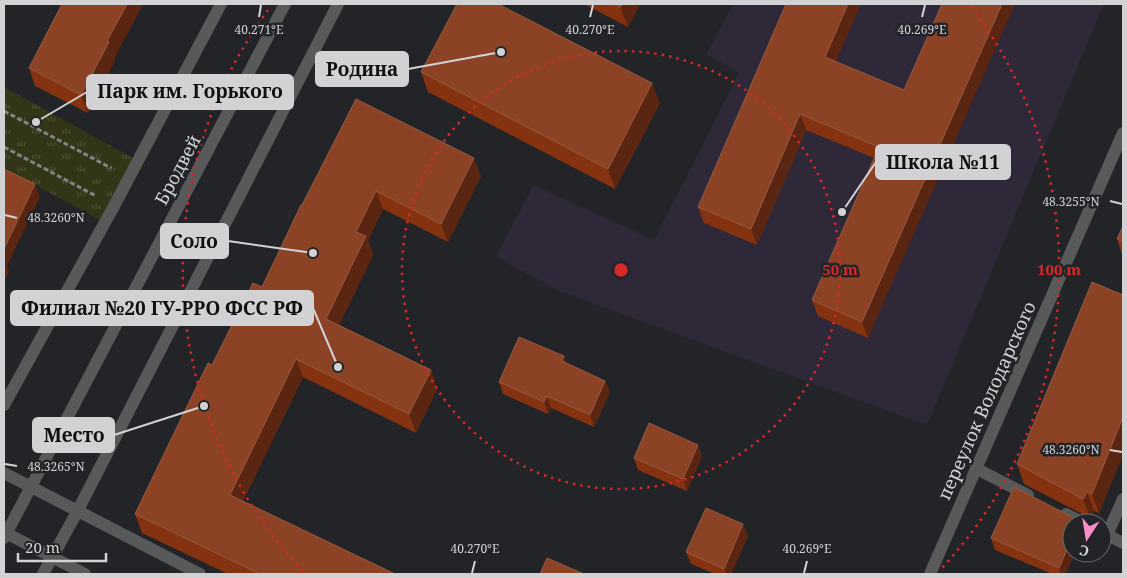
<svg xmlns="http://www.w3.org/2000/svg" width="1127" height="578" viewBox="0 0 1127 578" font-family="'Noto Serif',serif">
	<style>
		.education { fill: #2e2838 }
		.park { fill: url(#park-tufts) }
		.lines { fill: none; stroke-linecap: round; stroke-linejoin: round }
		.path { stroke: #828386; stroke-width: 3; stroke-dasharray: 5 2.5; stroke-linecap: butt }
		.service { stroke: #575a59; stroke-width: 12 }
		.pedestrian { stroke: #575a59; stroke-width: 12 }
		.minor { stroke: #575a59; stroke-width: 12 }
		.tertiary { stroke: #575a59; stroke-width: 12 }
		.wall { fill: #843210 }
		.shaded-wall { fill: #5a2511 }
		.building { fill: #8c4325; stroke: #975a41 }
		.ticks { fill: none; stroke: #d2d2d5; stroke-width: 2 }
		.ring { fill: none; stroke: #d62828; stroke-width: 2.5; stroke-dasharray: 2.5 5 }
		.labels { text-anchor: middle; stroke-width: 5; stroke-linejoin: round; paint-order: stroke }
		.street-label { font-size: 18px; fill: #d2d2d5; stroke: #232428 }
		.ticks-label { font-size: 12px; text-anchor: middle; fill: #d2d2d5; stroke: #232428; stroke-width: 5; stroke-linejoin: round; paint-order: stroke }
		.centre { fill: #d62828; stroke: #232428; stroke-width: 2.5 }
		.ring-label { font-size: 15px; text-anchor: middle; font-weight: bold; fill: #d62828; stroke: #232428; stroke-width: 5; stroke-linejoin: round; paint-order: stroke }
		.leader { fill: none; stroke: #d2d2d5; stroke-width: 2 }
		.callout-dot { fill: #d2d2d5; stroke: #232428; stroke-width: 2 }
		.callout { fill: #d2d2d5; stroke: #d2d2d5; stroke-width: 2 }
		.callout-label { font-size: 19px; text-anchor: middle; font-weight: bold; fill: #111 }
	</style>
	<defs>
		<pattern id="park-tufts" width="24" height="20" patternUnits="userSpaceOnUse" patternTransform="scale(1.25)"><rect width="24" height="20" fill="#333616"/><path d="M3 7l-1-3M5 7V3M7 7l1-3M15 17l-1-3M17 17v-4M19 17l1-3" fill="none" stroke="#505237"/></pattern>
	</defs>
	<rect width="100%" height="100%" fill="#232428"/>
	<path class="education" d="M733 4H1104L927 425 559 291 496 257 533 185 654 240 739 73 706 54Z"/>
	<path class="park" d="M4 87 133 158 100 220 4 168Z"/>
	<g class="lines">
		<path class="path" d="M4 111 111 168
			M4 147 96 196"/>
		<path class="service" d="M1107 535 1123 499"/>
		<path class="pedestrian" d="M4 538 285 4"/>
		<path class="minor" d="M977 469 1028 495
			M4 473 200 574
			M1066 514 1084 523
			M4 532 85 574
			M1102 532 1123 543
			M930 574 1123 133"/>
		<path class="tertiary" d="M4 405 114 206 221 4
			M43 574 77 512 338 4"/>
	</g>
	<path class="wall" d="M62 4H143L114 58 115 60 88 113 35 86 29 68Z
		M584 4H640L628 27Z
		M836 62 904 90 868 338 818 316 812 300 874 158 806 130 757 245 704 223 698 207Z
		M421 72 660 103 615 189 428 92Z
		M356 99 481 176 448 242 383 209 368 240 373 255 339 325 431 370 437 389 416 433 303 377 243 501 395 574H228L142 533 135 514 212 365 262 287Z
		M1123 226V258L1117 239Z
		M1123 295V454L1099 513 1094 511 1090 518 1024 484 1017 464Z
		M567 363 605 381 610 392 594 427 551 408 548 414 503 394 499 382Z
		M702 456 687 491 638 470 634 458Z
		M748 536 731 574H715L691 564 686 552Z
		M991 538 1072 553H1075L1065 574H1052L995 550Z"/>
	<path class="shaded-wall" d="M127 4H143L114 58 115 60 88 113 81 95 107 41Z
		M623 4H640L628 27 620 7Z
		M848 4H861L831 73 825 57Z
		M1002 4H1015L868 338 862 322Z
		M652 83 660 103 615 189 608 169Z
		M800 114 806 130 757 245 751 229Z
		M474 158 481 176 448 242 441 224Z
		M35 184 40 197 7 266 9 272 4 282V249Z
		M376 191 383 209 368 240 373 255 333 337 326 319 356 232Z
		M564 356 568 368 562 361Z
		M296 359 303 377 237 513 230 495Z
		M431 370 437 389 416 433 409 414Z
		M605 381 610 392 594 427 590 415Z
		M547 396 551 408 548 414 544 402Z
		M1123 417V454L1099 513 1092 494Z
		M698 445 702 456 687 491 683 479Z
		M1087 492 1094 511 1090 518 1083 499Z
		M743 524 748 536 731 574H726L724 569Z
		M1072 538V553H1075L1065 574H1061L1059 568Z"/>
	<path class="building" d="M62 4H127L107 41 109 42 81 95 29 68Z
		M457 4H498L652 83 608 169 421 72Z
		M614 4H623L620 7Z
		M786 4H848L825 57 904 90 942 4H1002L862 322 812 300 879 147 800 114 751 229 698 207Z
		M356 99 474 158 441 224 376 191 356 232 366 236 326 319 431 370 409 414 296 359 230 495 395 574H260L135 514 208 363 212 365 253 283 262 287 301 205H302Z
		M4 169 35 184 4 249Z
		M1123 226V242L1117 239Z
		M1092 282 1123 295V417L1092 494 1087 492 1083 499 1017 464Z
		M519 337 564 356 562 361 605 381 590 415 547 396 544 402 499 382Z
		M649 423 698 445 683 479 634 458Z
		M1014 487 1076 519H1080L1079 523H1072V538L1059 568 991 538Z
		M706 508 743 524 724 569 686 552Z
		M547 558 584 574H540Z"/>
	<path class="ticks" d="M259 17 261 5M590 17 593 5M922 17 925 5M1110 201 1122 204M5 215 17 218M1110 450 1122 452M5 464 17 466M472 573 475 561M804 573 807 561"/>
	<g class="ring">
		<circle cx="621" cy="270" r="219"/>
		<path d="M303 571A438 438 0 0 1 271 6M971 6A438 438 0 0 1 939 571"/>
	</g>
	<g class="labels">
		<g class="street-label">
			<text transform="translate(178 170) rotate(-62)" y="6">Бродвей</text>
			<text transform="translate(987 401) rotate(-66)" y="6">переулок Володарского</text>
		</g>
	</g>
	<g class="ticks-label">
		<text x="259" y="34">40.271°E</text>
		<text x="590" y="34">40.270°E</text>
		<text x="922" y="34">40.269°E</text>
		<text x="1071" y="206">48.3255°N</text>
		<text x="56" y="222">48.3260°N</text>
		<text x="1071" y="454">48.3260°N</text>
		<text x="56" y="471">48.3265°N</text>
		<text x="475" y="553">40.270°E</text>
		<text x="807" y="553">40.269°E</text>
	</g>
	<circle cx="621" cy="270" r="8" class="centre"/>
	<g class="ring-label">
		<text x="840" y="275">50 m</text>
		<text x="1059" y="275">100 m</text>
	</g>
	<path class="leader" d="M501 52L408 69M36 122L87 92M842 212L876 162M313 253L228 241M338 367L313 308M204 406L114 435"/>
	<g class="callout-dot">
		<circle cx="501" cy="52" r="5"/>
		<circle cx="36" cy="122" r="5"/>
		<circle cx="842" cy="212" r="5"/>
		<circle cx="313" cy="253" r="5"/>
		<circle cx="338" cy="367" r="5"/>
		<circle cx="204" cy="406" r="5"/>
	</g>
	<g class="callout">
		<rect x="316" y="52" width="92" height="34" rx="5"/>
		<rect x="87" y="75" width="206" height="34" rx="5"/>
		<rect x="876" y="145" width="134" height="34" rx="5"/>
		<rect x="161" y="224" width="67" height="34" rx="5"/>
		<rect x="11" y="291" width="302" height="34" rx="5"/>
		<rect x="33" y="418" width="81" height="34" rx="5"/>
	</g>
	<g class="callout-label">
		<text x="362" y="76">Родина</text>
		<text x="190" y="98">Парк им. Горького</text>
		<text x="943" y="169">Школа №11</text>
		<text x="194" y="248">Соло</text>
		<text x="162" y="315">Филиал №20 ГУ-РРО ФСС РФ</text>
		<text x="74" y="442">Место</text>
	</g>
	<rect width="1127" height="578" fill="none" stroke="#d2d2d5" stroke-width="10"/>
	<g transform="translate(1087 538) rotate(192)"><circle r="24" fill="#232428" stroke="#696a6d"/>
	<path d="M0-4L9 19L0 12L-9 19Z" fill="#fa8fc8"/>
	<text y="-8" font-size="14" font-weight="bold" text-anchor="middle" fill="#d2d2d5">С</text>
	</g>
	<path d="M18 553v8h88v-8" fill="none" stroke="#d2d2d5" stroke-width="2.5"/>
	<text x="25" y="553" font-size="15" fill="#d2d2d5" stroke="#232428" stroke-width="4" paint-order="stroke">20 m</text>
</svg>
